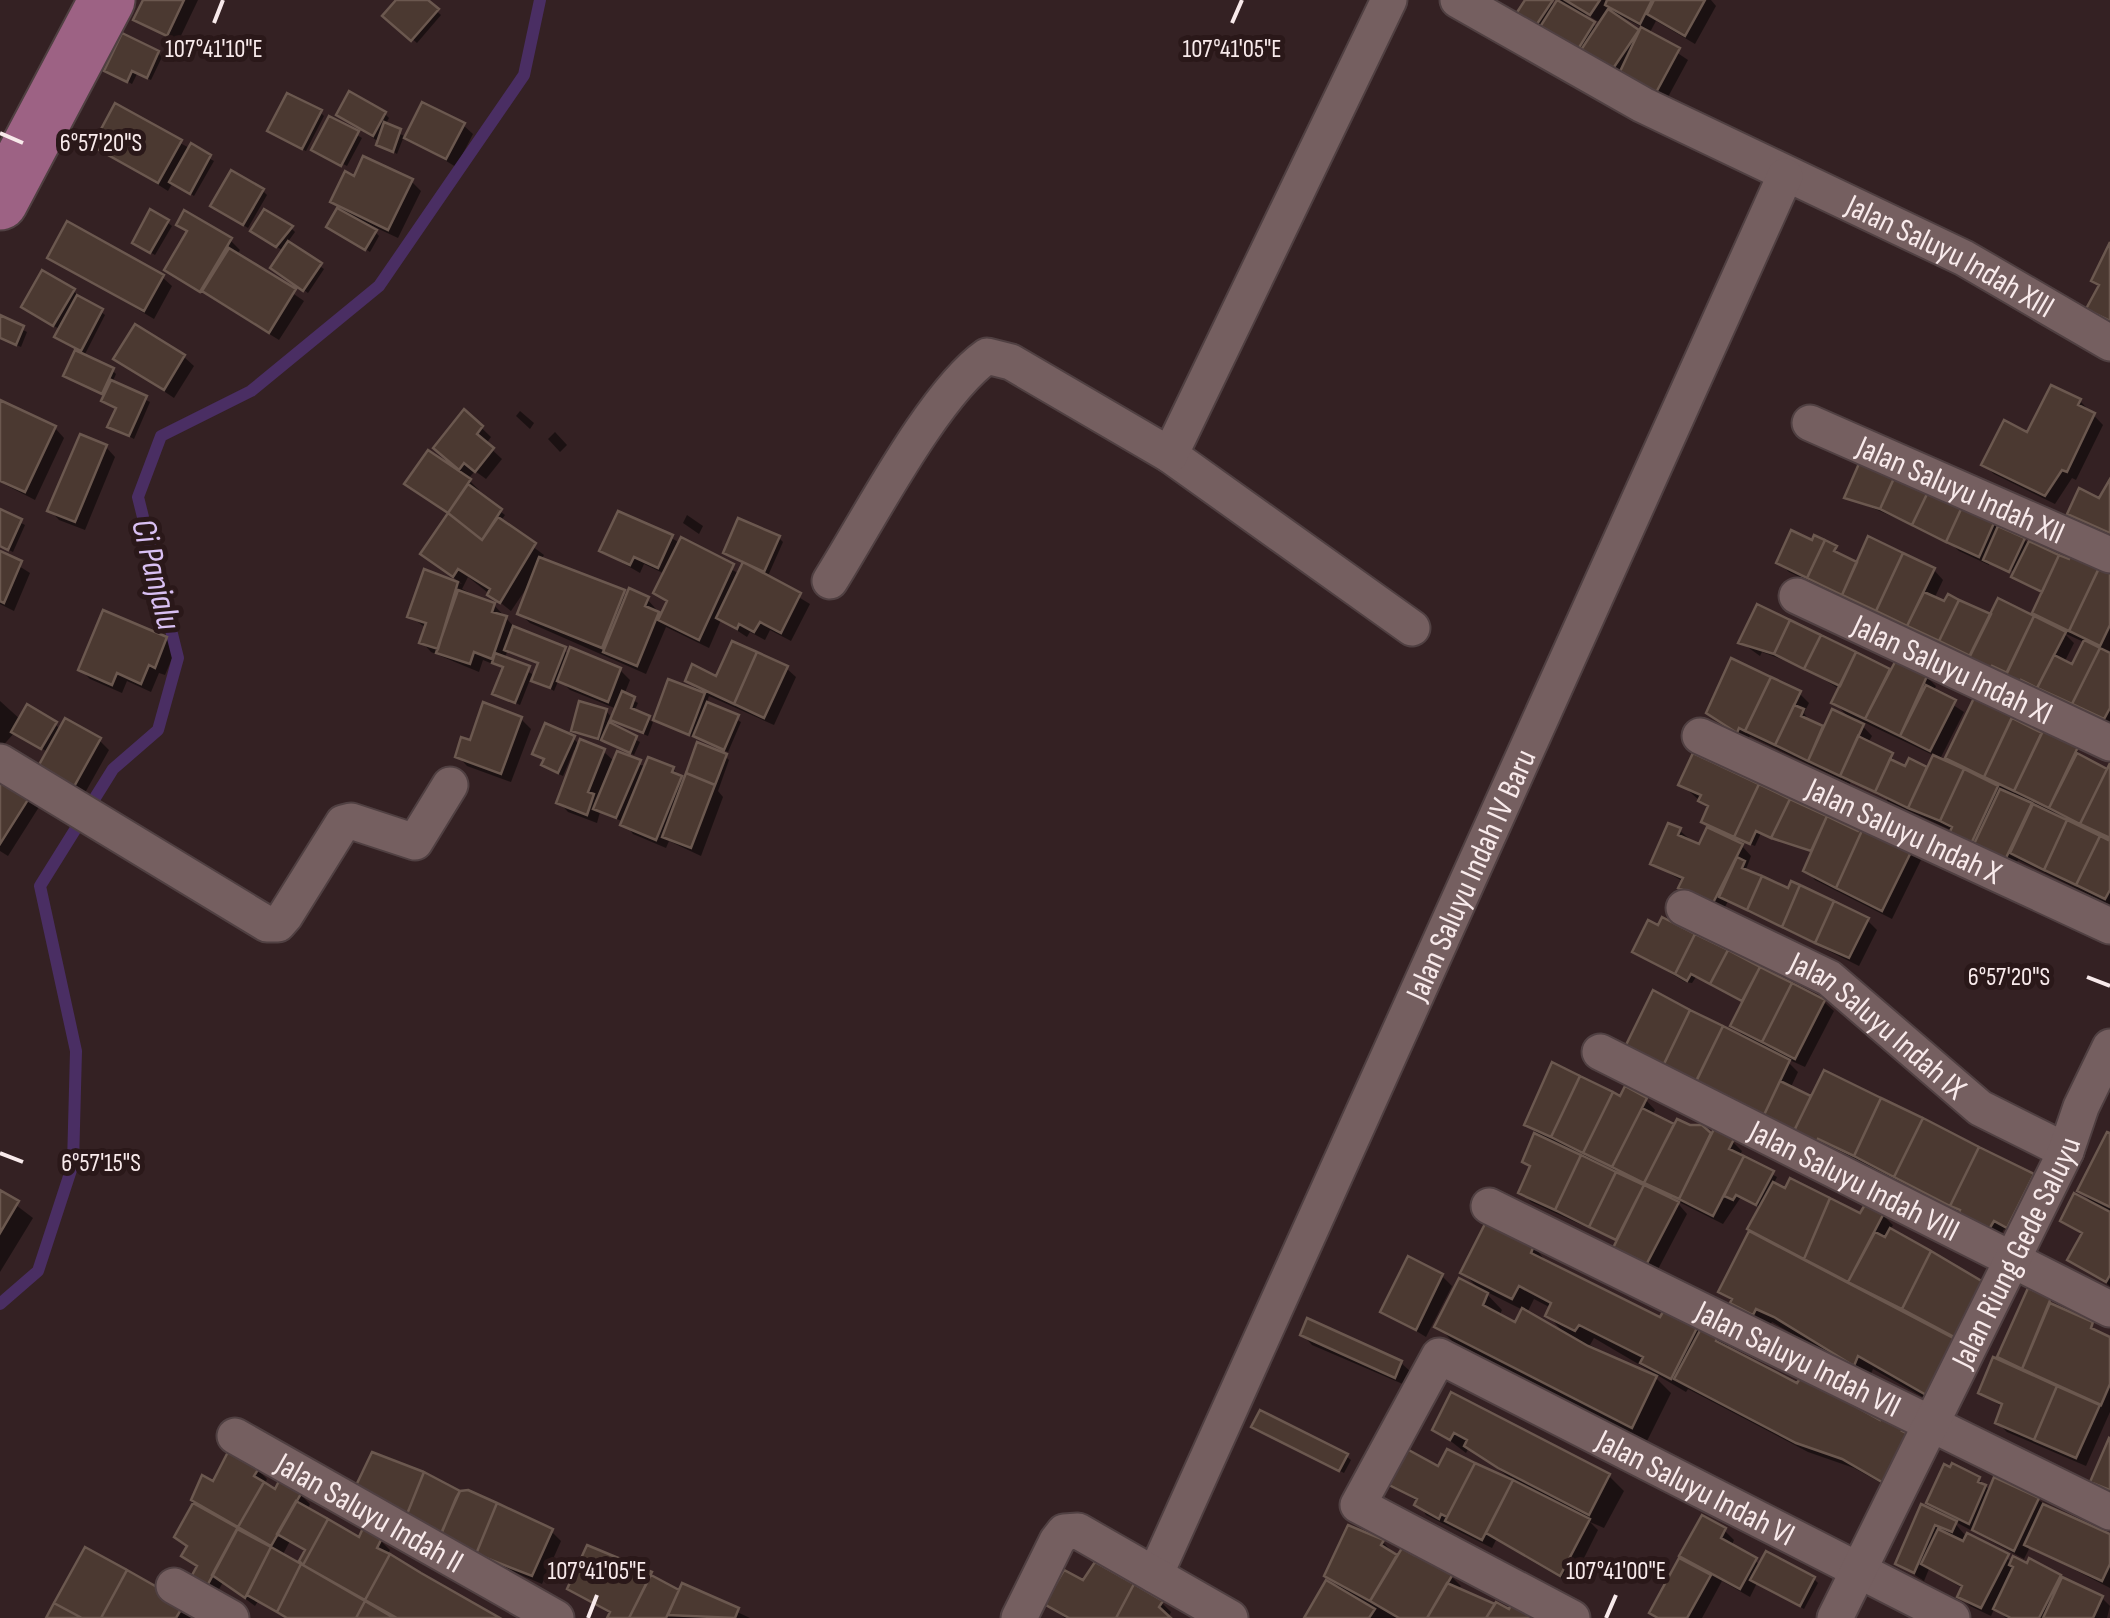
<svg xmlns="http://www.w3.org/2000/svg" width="2110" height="1618" viewBox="0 0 2110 1618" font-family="'Sofia Sans Condensed',sans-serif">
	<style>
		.shadow { fill: #0007; fill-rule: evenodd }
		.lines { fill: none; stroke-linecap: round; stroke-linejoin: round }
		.stream { stroke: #4a2e63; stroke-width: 12 }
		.building { fill: #4b3931; stroke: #6b584f; stroke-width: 2.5 }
		.minor-casing { stroke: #504042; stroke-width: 39 }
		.primary-casing { stroke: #504042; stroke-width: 59 }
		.minor { stroke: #755f60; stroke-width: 35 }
		.primary { stroke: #9d6284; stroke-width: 55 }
		.ticks { fill: none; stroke: #f8eaeb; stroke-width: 4 }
		.labels { text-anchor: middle; stroke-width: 10; stroke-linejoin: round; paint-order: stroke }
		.street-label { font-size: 32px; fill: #f8eaeb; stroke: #2a1819 }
		.water-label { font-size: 35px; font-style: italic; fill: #d9c0f3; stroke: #2a1819 }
		.ticks-label { font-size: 25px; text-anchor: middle; fill: #f8eaeb; stroke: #2a1819; stroke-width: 10; stroke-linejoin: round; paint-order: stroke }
	</style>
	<rect width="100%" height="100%" fill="#342123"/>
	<path class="shadow" d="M145 0H198L177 44 136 19Z
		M400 0H424L441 15 417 43 386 16Z
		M1528 0 1557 4 1560 0H1650L1654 6 1657 0H1711L1716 6 1695 44 1656 21 1649 34 1688 60 1662 108 1538 32ZM1586 14 1602 24 1598 29 1585 16ZM1618 15 1644 28 1640 34 1616 18Z
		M158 53 162 57 151 80 137 74 132 84 107 70Z
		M320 112 324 116 306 151 274 135Z
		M385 114 389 118 385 125 404 136 397 154 343 118Z
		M330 119 362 138 347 166 316 150Z
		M463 125 473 134 456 167 407 137Z
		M180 143 214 161 194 196 173 182 168 191 95 145Z
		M355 179 411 181 421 191 398 238 368 224 379 236 370 252 329 226 340 209 333 202Z
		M263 191 267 195 248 228 218 210Z
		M264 212 291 228 295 232 287 243 324 269 308 293 277 271 284 251 257 235Z
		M167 222 172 226 155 255 139 246Z
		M179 224 230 240 240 250 237 255 304 301 279 340 167 270 188 233Z
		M50 257 162 277 172 286 154 319Z
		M73 291 105 315 84 356 112 370 116 374 112 383 150 402 134 439 110 426 118 409 104 401 106 396 66 375 78 350 61 341V330L28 311Z
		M0 318 27 332 21 347 0 338Z
		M184 357 194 366 174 398 116 359Z
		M2080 401 2103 425 2076 480 2072 478 2055 504 1994 474 1984 465Z
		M0 402 55 428 64 438 35 500 0 482Z
		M520 411 534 423 530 429 516 416Z
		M465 412 491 437 486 444 502 459 486 479 475 471 468 479 479 490 477 494 505 515 500 522 544 555 541 560 628 597 647 599 662 616 668 603 656 592 665 574 644 564 640 573 602 551 671 538 740 574 745 564 726 553 779 538 783 542 767 578 810 604 791 641 770 630 765 640 750 632 747 637 721 620 709 648 666 627 646 674 530 623 520 614 534 577 511 611 468 577 462 589 494 605 515 628 570 654 620 670 630 680 624 695 638 703 634 712 653 722 648 736 617 723 610 716 607 724 640 742 634 755 603 738 602 742 574 731 606 711 613 719 617 709 570 690 559 679 554 691 531 677 520 705 495 693 505 669 483 660 479 672 431 652 422 642 426 628 410 616 425 572 462 584 423 554 448 514 408 484 461 472 436 448ZM508 650 540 664 536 676 504 659Z
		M555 432 567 445 560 452 548 439Z
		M106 447 115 457 85 530 59 520 50 510Z
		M2110 483V536L2080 523 2070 514 2100 501Z
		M1847 497 1993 525 2070 563 2074 554 2110 573V725L1952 651 1943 641 1917 634 1789 572 1779 562 1793 533 1835 548 1837 555 1858 565 1934 570 1943 580 1934 599 1992 618H2032L2044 593 2015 578 2022 575 1989 560V565L1959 551 1947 540ZM2064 633 2086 643 2073 668 2064 663 2074 643Z
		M0 512 25 525 13 552 0 546Z
		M687 515 703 526 699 534 683 523Z
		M0 554 30 573 14 611 0 604Z
		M1758 607 1892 673 1926 676 1936 686 1933 692 1964 712 1939 761 1963 772 1948 757 2012 717 2076 749 2086 761 2108 772 2110 769V905L2018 860 2015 867 1980 854 1953 831 1887 801V795L1851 778 1850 784 1750 736 1747 741 1719 722 1709 712 1799 693 1809 703 1804 713 1811 724 1824 730 1852 720 1834 703 1841 690 1807 669 1762 652 1760 656 1742 643ZM1855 718 1935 756 1929 771 1910 762 1906 770 1894 763 1892 755 1868 743 1872 736Z
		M166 639 176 649 165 675 159 673 151 692 127 681 122 693 90 679 81 670Z
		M786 668 796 677 774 725 709 696 706 704 741 722 728 752 656 720 702 694 688 681Z
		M0 701 21 720 55 724 61 730 99 740 109 750 81 800 49 753 15 732 0 749Z
		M521 719 531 729 511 782 467 766 458 756 471 743Z
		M573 738 580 745 603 751 615 762 673 769 685 782 725 756 729 760 718 791 723 797 701 856 669 841 666 848 633 834 624 822 600 812 597 823 568 812 559 802 578 752 574 750 563 776 548 769 546 761 535 753Z
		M1694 756 1859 834 1912 850 1921 860 1892 919 1815 880 1806 870 1814 852 1761 833 1755 846 1745 842 1743 847 1751 856 1745 872 1867 920 1877 930 1859 966 1728 901 1723 911 1691 897 1681 888 1684 882 1653 864 1679 830 1700 848 1710 827 1704 821 1709 809 1681 784Z
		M0 778 39 807 8 856 0 851Z
		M1635 952 1758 969 1824 1002 1834 1011 1805 1067 1783 1057 1798 1072 1790 1089 2033 1176 2042 1186 2017 1236 2004 1229 1999 1239 1962 1214 1828 1147 1822 1158 1774 1123 1687 1091 1654 993 1748 1041 1733 1025 1745 1002 1696 977 1692 983 1685 982Z
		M1621 1099 1646 1100 1655 1110 1652 1116 1675 1128 1697 1126 1712 1137 1732 1141 1742 1151 1739 1157 1777 1177 1773 1185 1861 1217 1883 1215 1893 1225 1889 1231 1983 1285 1944 1409 1873 1369 1869 1378 1772 1322 1768 1328 1748 1317 1721 1291 1760 1239 1750 1229 1762 1208 1741 1197 1723 1224 1675 1200 1687 1214 1656 1273 1619 1242 1531 1202 1521 1192 1532 1168 1525 1161 1537 1133 1527 1124Z
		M2110 1136V1286L2070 1260 2083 1236 2063 1220 2095 1205 2080 1191Z
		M0 1193 33 1218 0 1272Z
		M1534 1245 1547 1264 1661 1320 1668 1308 1719 1334 1729 1344 1726 1349 1798 1386 1852 1401 1881 1423 1886 1414 1915 1433 1897 1492 1854 1468 1808 1452 1688 1389 1686 1392 1594 1338 1590 1345 1656 1378 1671 1393 1647 1441 1452 1341 1438 1326 1482 1292 1463 1273ZM1483 1290 1523 1310 1516 1325 1499 1316 1502 1310ZM1534 1299 1551 1308 1548 1315 1562 1331 1527 1313Z
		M1442 1276 1452 1286 1426 1337 1384 1311Z
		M2029 1291 2110 1338V1412L2086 1466 2007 1432 1998 1423 2004 1408 1981 1393Z
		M1303 1335 1401 1363 1411 1372 1405 1385 1312 1345Z
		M1452 1395 1609 1476 1624 1491 1604 1528 1590 1522 1598 1530 1571 1584 1496 1540 1492 1548 1426 1515 1418 1502 1390 1483 1440 1469 1449 1452 1508 1481 1510 1478 1469 1447 1466 1453 1435 1429Z
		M1258 1430 1346 1456 1351 1460 1344 1473Z
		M258 1470 267 1479 264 1485 276 1492 300 1494 310 1504 307 1510 360 1541 380 1540 390 1550 387 1556 495 1618H286L258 1601 255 1606 223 1582 217 1593 204 1586 198 1568 184 1556 188 1548 177 1537 203 1478 214 1485ZM290 1541 307 1551 303 1570 282 1556Z
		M1978 1479 1991 1491 2038 1500 2110 1537V1588L2030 1547 2024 1559 1952 1520 1965 1535 2013 1562 2059 1577 2102 1598 2110 1606 2107 1618H2006L1995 1607 1991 1616 1970 1606 1960 1596 1964 1589 1929 1569 1924 1581 1898 1564 1942 1516 1929 1503Z
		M362 1507 551 1531 561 1541 542 1584Z
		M1703 1518 1724 1530 1734 1540 1731 1546 1761 1565 1814 1579 1818 1583 1804 1609 1757 1583 1750 1597 1722 1581 1702 1618H1658L1652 1613Z
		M1349 1528 1383 1542 1398 1558 1451 1576 1461 1586 1457 1591 1532 1618H1307L1343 1591 1327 1575Z
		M86 1550 208 1618H49Z
		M651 1574 680 1593 683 1587 750 1618H610L612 1615 570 1589Z
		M1084 1584 1162 1603 1171 1612 1168 1618H1065L1047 1604Z"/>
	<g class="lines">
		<path class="stream" d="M0 1304 38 1271 73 1164 76 1051 40 886 113 769 158 730 178 658 138 497 161 436 251 391 379 286 524 75 540 0"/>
	</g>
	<path class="building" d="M143 0H184L167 36 133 20Z
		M396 0H428L439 9 411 41 382 16Z
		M1525 0H1553L1533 30 1514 17Z
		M1557 0 1595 22 1575 54 1538 30Z
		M1565 0H1600L1590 15Z
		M1607 0H1652L1640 24 1605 5Z
		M1654 0H1705L1685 36 1647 14Z
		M1608 9 1639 30 1608 76 1577 56Z
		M1641 27 1680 48 1652 100 1616 80Z
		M122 33 159 51 147 78 132 71 127 82 104 71Z
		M349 91 386 112 373 136 336 115Z
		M287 93 322 110 302 149 267 131Z
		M422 102 465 123 446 159 404 138Z
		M115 103 182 140 158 183 92 146Z
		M329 116 359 131 341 166 311 150Z
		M384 122 401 129 393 152 376 145Z
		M191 143 211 155 190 194 169 182Z
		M363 156 413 179 388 230 330 202 345 171 354 176Z
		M231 170 264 189 243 225 210 206Z
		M337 208 377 230 365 250 326 227Z
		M150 209 169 220 150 253 132 243Z
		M264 209 293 226 276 247 250 231Z
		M184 210 232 238 200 292 164 270 187 231 176 225Z
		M67 221 164 275 144 311 47 258Z
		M288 241 322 263 303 291 270 268Z
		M2110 242V321L2086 309 2099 285 2091 281Z
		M229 248 296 289 269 333 202 291Z
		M42 270 75 289 53 326 21 307Z
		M77 295 103 309 81 351 54 337Z
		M0 315 24 326 16 345 0 338Z
		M135 324 185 355 164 390 113 359Z
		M75 350 114 368 102 394 63 376Z
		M111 380 147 396 129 436 107 427 116 408 101 401Z
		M2051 385 2081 399 2078 405 2095 413 2067 472 2062 470 2045 496 1981 465 2004 420 2027 432Z
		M0 400 56 426 25 492 0 481Z
		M464 409 483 426 477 434 494 448 475 472 464 463 459 470 433 448Z
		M80 434 107 445 75 522 47 511Z
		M428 450 471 479 448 513 404 484Z
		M1861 459 1895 476 1880 509 1844 498Z
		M1895 476 1928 492 1912 525 1880 509Z
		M2110 479V533L2067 514 2079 488 2099 498Z
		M468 484 502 509 482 540 448 513Z
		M1928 492 1962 507 1946 542 1912 525Z
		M1962 507 1994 523 1979 557 1946 542Z
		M0 509 22 519 8 550 0 546Z
		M618 511 673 535 658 568 634 557 630 565 599 551Z
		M448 513 482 540 498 517 536 543 500 603 487 595 490 589 458 569 453 577 420 554Z
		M738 518 780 536 764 572 723 553Z
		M1998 526 2025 538 2009 572 1983 560Z
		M1791 530 1812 540 1814 535 1825 540 1807 578 1776 563Z
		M1868 536 1903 553 1876 611 1842 595Z
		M681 537 734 564 699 640 658 620 667 601 653 593Z
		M1825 540 1837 546 1834 551 1857 562 1842 595 1807 578Z
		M2029 541 2059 555 2042 592 2011 577Z
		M2073 550 2101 564 2069 631 2032 613 2059 555 2069 559Z
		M0 551 22 561 4 603 0 601Z
		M1903 553 1935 568 1907 626 1876 611Z
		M539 557 625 590 602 648 517 614Z
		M743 562 801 593 781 633 760 622 754 632 739 624 737 629 716 618Z
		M2099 568 2110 573V625L2100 646 2069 631Z
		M424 569 458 582 438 649 419 643 426 623 407 617Z
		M629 588 649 597 645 606 659 612 637 666 603 652Z
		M458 590 495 603 492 612 507 616 492 659 474 652 470 664 436 653Z
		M1924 592 1944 601 1948 594 1959 600 1939 641 1907 626Z
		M1998 598 2034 616 2007 673 1992 666 1989 672 1967 661Z
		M1959 600 1991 614 1970 656 1939 641Z
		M1757 604 1790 620 1774 654 1738 643Z
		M103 610 167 637 155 668 149 665 141 684 117 673 112 685 78 670Z
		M2034 616 2066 632 2037 688 2021 680 2017 688 2003 680Z
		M1790 620 1821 635 1804 669 1774 654Z
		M513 626 566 647 550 688 531 681 538 663 504 650Z
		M1821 635 1856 652 1840 686 1804 669Z
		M2084 640 2100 648 2072 704 2037 688 2054 655 2072 664Z
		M732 641 757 652 734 704 685 681 692 664 716 676Z
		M570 647 621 668 608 702 557 681Z
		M2100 648 2110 653V708L2104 719 2072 704Z
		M757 652 788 666 764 718 734 704Z
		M1856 652 1890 669 1865 719 1831 703Z
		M495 653 530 666 515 703 492 694 503 667 492 663Z
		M1731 658 1771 677 1745 731 1739 728 1737 733 1706 713Z
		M1896 660 1928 674 1900 736 1865 719Z
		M1771 677 1801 691 1775 745 1745 731Z
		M668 679 705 693 689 735 653 720Z
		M1926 685 1956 700 1930 751 1900 736Z
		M622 691 635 697 631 708 650 716 643 733 610 720Z
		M1975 696 2013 715 1984 777 1945 758Z
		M579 701 607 709 598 739 571 731Z
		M483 702 522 717 501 774 455 757 461 737 470 740Z
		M707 702 739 715 724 750 693 736Z
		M27 704 57 722 41 749 11 732Z
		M1794 705 1804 709 1801 716 1823 726 1808 761 1775 745Z
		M1832 709 1864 724 1840 776 1808 761Z
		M65 718 101 738 71 792 35 772Z
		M2012 718 2042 733 2014 791 1984 777Z
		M609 722 637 736 630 753 601 740Z
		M545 723 575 736 558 773 541 765 544 759 532 754Z
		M2043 730 2078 747 2049 808 2014 791Z
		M1858 736 1893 753 1875 792 1840 776Z
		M580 739 605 749 588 792 594 794 587 815 556 803Z
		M697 742 727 754 715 785 686 773Z
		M617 751 641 760 616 818 593 809Z
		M1693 753 1759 784 1734 837 1701 822 1708 806 1698 801 1701 795 1678 785Z
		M2077 753 2107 769 2080 824 2049 808Z
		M1933 755 1964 769 1940 821 1908 808Z
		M648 757 674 767 672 772 682 776 656 840 620 825Z
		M1909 758 1927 767 1908 808 1875 792 1890 759 1905 766Z
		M2110 763V838L2080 824Z
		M1964 769 1998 786 1970 846 1948 836 1952 827 1940 821Z
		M686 773 715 785 691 848 662 837Z
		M0 775 31 795 0 844Z
		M1759 784 1790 799 1771 838 1756 831 1750 844 1734 837Z
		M2000 789 2032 803 2005 860 1974 844Z
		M1790 799 1827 816 1811 851 1771 838Z
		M2033 804 2067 820 2044 870 2010 853Z
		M1827 816 1858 831 1865 824 1836 888 1803 871Z
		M2067 820 2100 836 2076 885 2044 870Z
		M1668 823 1681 828 1678 835 1699 844 1707 827 1743 844 1713 903 1678 888 1683 878 1650 864Z
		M1865 824 1913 848 1882 911 1836 888Z
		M2100 836 2110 841V890L2105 899 2076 885Z
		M1737 857 1745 861 1742 868 1762 876 1747 910 1719 897Z
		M1762 876 1788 888 1791 881 1800 885 1782 927 1747 910Z
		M1800 885 1834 901 1815 943 1782 927Z
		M1834 901 1869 918 1849 958 1815 943Z
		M1662 917 1695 934 1675 974 1632 952 1648 920 1658 925Z
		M1695 934 1728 950 1710 984 1691 974 1687 981 1675 974Z
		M1728 950 1760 967 1742 1001 1710 984Z
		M1760 967 1792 983 1762 1042 1730 1026Z
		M1792 983 1825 1000 1795 1059 1762 1042Z
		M1653 990 1690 1010 1663 1066 1625 1047Z
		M1690 1010 1723 1026 1696 1081 1663 1066Z
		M1723 1026 1790 1060 1764 1115 1728 1097 1724 1105 1694 1086Z
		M1552 1062 1580 1076 1551 1137 1524 1125Z
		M1824 1070 1881 1098 1854 1156 1818 1139 1812 1151 1790 1139Z
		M1580 1076 1613 1092 1583 1153 1551 1137Z
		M1780 1081 1811 1096 1794 1131 1764 1115Z
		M1625 1086 1647 1098 1612 1167 1583 1153 1613 1092 1620 1096Z
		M1881 1098 1923 1118 1894 1177 1854 1156Z
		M1642 1108 1674 1124 1644 1183 1612 1167Z
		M1923 1118 1979 1147 1950 1206 1894 1177Z
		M1677 1119 1690 1125H1702L1711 1133 1679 1199 1644 1183Z
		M1714 1129 1734 1139 1729 1149 1744 1156 1713 1216 1679 1199Z
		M2107 1132 2110 1133V1207L2077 1191Z
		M1534 1133 1581 1155 1555 1210 1518 1193 1530 1166 1522 1162Z
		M1979 1147 2034 1174 2007 1228 1994 1221 1988 1231 1958 1216 1960 1210 1950 1206Z
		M1581 1155 1616 1172 1589 1227 1555 1210Z
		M1744 1156 1774 1171 1756 1205 1736 1195 1733 1200 1724 1196Z
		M1616 1172 1644 1185 1616 1240 1589 1227Z
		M1790 1178 1830 1198 1804 1259 1747 1229 1773 1182 1785 1188Z
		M1644 1185 1679 1202 1646 1265 1613 1248Z
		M0 1190 19 1201 0 1233Z
		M2074 1193 2110 1212V1275L2106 1282 2067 1260 2082 1233 2060 1221Z
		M1830 1198 1860 1213 1866 1203 1884 1213 1848 1282 1804 1259Z
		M1488 1218 1535 1243 1531 1253 1660 1317 1667 1305 1700 1322 1671 1379 1640 1363 1643 1357 1579 1325 1575 1331 1545 1316 1551 1303 1519 1286 1512 1299 1460 1273Z
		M1890 1228 1931 1251 1902 1309 1848 1282 1875 1232 1885 1237Z
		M1749 1231 1957 1340 1928 1396 1858 1356 1854 1366 1774 1317 1756 1309 1753 1315 1730 1303 1732 1299 1718 1292Z
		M1931 1251 1985 1283 1958 1339 1902 1309Z
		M1408 1256 1443 1274 1416 1330 1380 1312Z
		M1459 1278 1488 1293 1483 1305 1515 1322 1522 1308 1588 1346 1657 1376 1632 1428 1434 1327Z
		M2028 1288 2051 1298 2022 1369 1997 1357Z
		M2050 1303 2093 1322 2091 1328 2110 1337V1384L2101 1405 2022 1369Z
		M1307 1318 1402 1361 1395 1378 1300 1335Z
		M1704 1323 1720 1332 1716 1341 1797 1383 1803 1374 1853 1399 1851 1404 1880 1420 1885 1410 1907 1422 1902 1431 1913 1436 1887 1485 1842 1459 1796 1443 1674 1379Z
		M1993 1357 2057 1386 2034 1440 1995 1423 2002 1404 1978 1393Z
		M2057 1386 2100 1405 2076 1458 2034 1440Z
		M1451 1392 1610 1474 1589 1515 1498 1468 1464 1446 1467 1440 1454 1433 1450 1440 1432 1430Z
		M1260 1410 1348 1454 1339 1471 1251 1427Z
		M2109 1438 2110 1439V1490L2090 1482Z
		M1405 1448 1438 1466 1447 1449 1475 1463 1447 1517 1441 1514 1439 1519 1414 1505 1417 1499 1387 1484Z
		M229 1450 259 1468 254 1476 264 1482 238 1527 191 1500 202 1475 213 1481Z
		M372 1452 424 1472 403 1524 350 1498Z
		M1475 1463 1513 1480 1482 1540 1445 1521Z
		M1952 1463 1980 1477 1978 1482 1986 1485 1969 1524 1926 1503 1944 1464 1950 1467Z
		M424 1472 460 1491 438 1540 403 1524Z
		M1994 1477 2039 1498 2014 1551 1972 1530Z
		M280 1479 302 1492 271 1546 238 1527 264 1482 275 1489Z
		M1513 1480 1590 1519 1560 1576 1486 1533Z
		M468 1490 497 1503 476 1554 440 1537 456 1498 460 1491Z
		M296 1501 328 1519 303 1565 299 1561 305 1550 277 1534Z
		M193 1503 238 1528 207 1586 191 1577 197 1566 181 1556 187 1546 174 1537Z
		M497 1503 553 1529 532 1576 476 1554Z
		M1921 1504 1957 1521 1952 1532 1935 1525 1914 1573 1895 1564Z
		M2043 1504 2110 1534V1564L2102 1581 2024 1545Z
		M1702 1515 1726 1528 1721 1538 1757 1558 1740 1589 1679 1556Z
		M328 1519 359 1537 363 1528 382 1538 377 1548 390 1554 365 1600 303 1565Z
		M1348 1525 1384 1540 1381 1545 1397 1555 1370 1601 1324 1576Z
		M237 1529 271 1547 245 1598 212 1575Z
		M1938 1529 1963 1541 1967 1533 2009 1554 1981 1608 1957 1597 1962 1586 1921 1564Z
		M587 1545 652 1572 629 1618H607L610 1612 567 1589Z
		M85 1547 127 1570 101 1618H82L54 1603Z
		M271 1547 301 1564 277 1612 247 1595Z
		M1402 1548 1414 1555 1417 1549 1453 1574 1427 1618H1399L1370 1601Z
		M1766 1551 1815 1577 1800 1606 1750 1580Z
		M390 1554 421 1573 500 1618H397L365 1600Z
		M2013 1556 2027 1563 2029 1558 2061 1575 2039 1618H2011L1993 1609 2013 1567 2009 1565Z
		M1679 1558 1711 1575 1687 1618H1658L1649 1613Z
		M1095 1562 1134 1584 1116 1618H1069L1044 1604 1064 1570 1083 1580Z
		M301 1564 365 1601 356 1618H287L277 1612Z
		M127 1570 185 1603 176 1618H101Z
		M651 1575 679 1590 666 1618H629Z
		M2062 1577 2103 1596 2093 1618H2043Z
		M1326 1580 1375 1609 1369 1618H1304Z
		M682 1583 739 1608 735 1618 668 1615Z
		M1447 1583 1495 1604 1486 1618H1427Z
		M1134 1584 1163 1601 1159 1607 1171 1618H1116Z
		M365 1601 394 1618H356Z
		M1496 1602 1509 1609 1512 1604 1537 1618H1486Z
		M54 1603 82 1618H46Z"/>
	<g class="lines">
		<g class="minor-casing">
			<g id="minor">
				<path id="s1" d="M1458 0 1643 105 1964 258 2110 343"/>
				<path id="s2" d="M1810 423 2110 555"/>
				<path d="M1170 455 1412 628"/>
				<path d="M830 581C868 521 933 394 987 356L1011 362 1170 455 1389 0"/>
				<path id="s3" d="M1797 596 2110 743"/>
				<path id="s4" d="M1700 736 2110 926"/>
				<path d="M0 762 267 924H278L285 916 343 823 351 821 415 842 450 785"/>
				<path id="s5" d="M1684 908 1829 978 1980 1108 2066 1151"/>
				<path id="s6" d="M1600 1052 2110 1309"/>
				<path id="s7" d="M1489 1206 2110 1512"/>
				<path id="s8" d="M235 1436 556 1618"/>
				<path id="s9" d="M1155 1575 1785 176"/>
				<path d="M174 1586 231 1618"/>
				<path d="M1019 1618 1057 1541 1064 1532 1078 1531 1230 1618"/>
				<path id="s10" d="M1572 1618 1358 1505 1439 1356 1952 1618"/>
				<path id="s11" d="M1835 1618 2066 1151 2081 1107 2110 1047"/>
			</g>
		</g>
		<g class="primary-casing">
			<path id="primary" d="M0 202 107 0"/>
		</g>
		<use href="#minor" class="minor"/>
		<use href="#primary" class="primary"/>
	</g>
	<path class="ticks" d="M214 23 223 0M1232 23 1242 0M0 133 23 143M2087 977 2110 986M0 1153 23 1162M588 1618 597 1595M1606 1618 1616 1595"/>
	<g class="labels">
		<g class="street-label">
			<text dy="11" stroke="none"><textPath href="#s1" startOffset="555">Jalan Saluyu Indah XIII</textPath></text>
			<text dy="11" stroke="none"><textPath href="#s2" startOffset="165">Jalan Saluyu Indah XII</textPath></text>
			<text dy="11" stroke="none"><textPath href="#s3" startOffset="172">Jalan Saluyu Indah XI</textPath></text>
			<text dy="11" stroke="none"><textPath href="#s4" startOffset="225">Jalan Saluyu Indah X</textPath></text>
			<text dy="11" stroke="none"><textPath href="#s9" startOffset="768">Jalan Saluyu Indah IV Baru</textPath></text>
			<text dy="11" stroke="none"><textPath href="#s5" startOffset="228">Jalan Saluyu Indah IX</textPath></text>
			<text dy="11" stroke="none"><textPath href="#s6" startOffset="285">Jalan Saluyu Indah VIII</textPath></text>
			<text dy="11" stroke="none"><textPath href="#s11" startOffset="408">Jalan Riung Gede Saluyu</textPath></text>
			<text dy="11" stroke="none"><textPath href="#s7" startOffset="345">Jalan Saluyu Indah VII</textPath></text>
			<text dy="11" stroke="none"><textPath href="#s10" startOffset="700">Jalan Saluyu Indah VI</textPath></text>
			<text dy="11" stroke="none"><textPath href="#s8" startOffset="155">Jalan Saluyu Indah II</textPath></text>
		</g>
		<g class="water-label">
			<text transform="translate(157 574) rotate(76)" y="12">Ci Panjalu</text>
		</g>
	</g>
	<g class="ticks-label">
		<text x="214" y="57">107°41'10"E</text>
		<text x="1232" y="57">107°41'05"E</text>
		<text x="101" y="151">6°57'20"S</text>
		<text x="2009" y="985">6°57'20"S</text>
		<text x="101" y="1171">6°57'15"S</text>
		<text x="597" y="1579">107°41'05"E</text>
		<text x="1616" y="1579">107°41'00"E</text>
	</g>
</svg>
